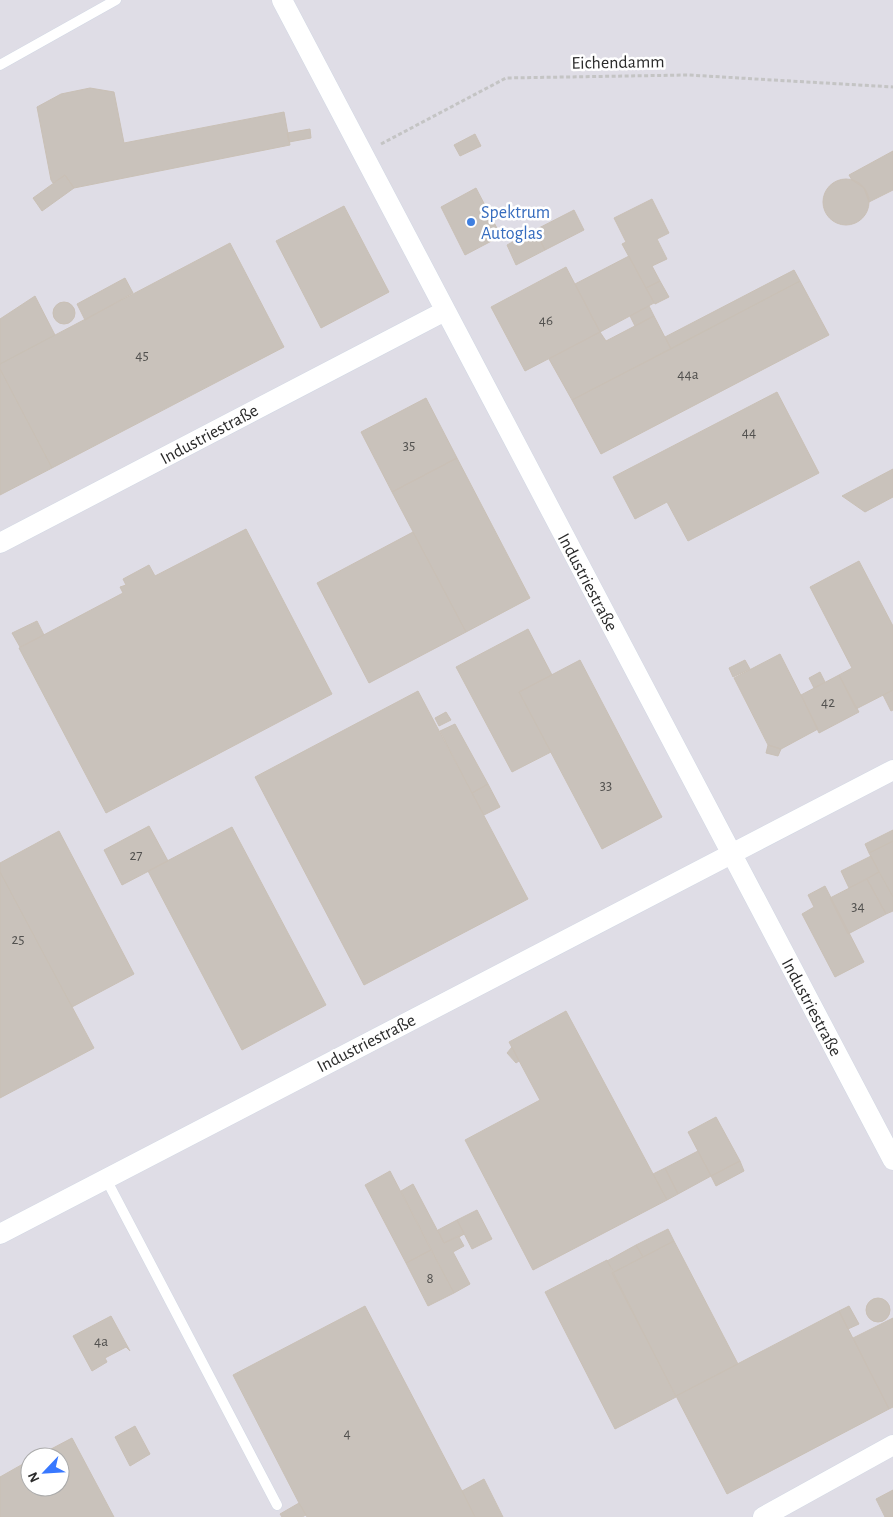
<svg xmlns="http://www.w3.org/2000/svg" width="893" height="1517" viewBox="0 0 893 1517" font-family="'Alegreya Sans',sans-serif">
	<style>
		.industrial { fill: #dfdde6; fill-rule: evenodd }
		.building { fill: #c9c2bb; stroke: #c9c0b6 }
		.lines { fill: none; stroke-linecap: round; stroke-linejoin: round }
		.service-casing { stroke: #d2d8e4; stroke-width: 11 }
		.minor-casing { stroke: #d2d8e4; stroke-width: 21 }
		.path { stroke: #c4c4c4; stroke-width: 3; stroke-dasharray: 4 2.5; stroke-linecap: butt }
		.service { stroke: #fff; stroke-width: 10 }
		.minor { stroke: #fff; stroke-width: 20 }
		.shop-dot { fill: #3f7fe0; stroke: #fff; stroke-width: 2 }
		.labels { text-anchor: middle; stroke-width: 5; stroke-linejoin: round; paint-order: stroke }
		.number-label { font-size: 15px; fill: #52514f }
		.street-label { font-size: 18px; fill: #2b2b2b; stroke: #fff }
		.shop-label { font-size: 18px; fill: #366cbe; stroke: #fff; text-anchor: start }
	</style>
	<rect width="100%" height="100%" fill="#ede4dc"/>
	<path class="industrial" d="M0 0H893V1517H0ZM30 1457H60V1487H30Z"/>
	<path class="building" d="M90 88 114 92 124 143 284 112 290 145 74 188 65 175 53 183 51 180 37 107 61 94Z
		M310 129 311 138 289 142 287 133Z
		M475 134 481 146 460 156 454 145Z
		M893 151V190L869 202 864 188 852 180 849 175Z
		M65 175 74 188 42 211 33 198Z
		M823 202a23 23 0 1 1 46 0a23 23 0 1 1-46 0Z
		M476 188 501 236 465 255 441 207Z
		M652 199 669 233 657 239 667 259 652 266 660 281 646 288 622 244 626 242 614 218Z
		M344 206 389 292 321 328 276 241Z
		M574 210 584 230 545 250 535 230Z
		M535 230 545 250 516 265 507 245Z
		M230 243 284 347 52 468 0 369V364Z
		M629 256 654 303 600 332 575 284Z
		M566 267 600 332 525 371 491 307Z
		M794 270 800 281 671 349 665 337Z
		M125 278 133 293 85 320 77 304Z
		M660 281 669 297 655 304 646 288Z
		M800 281 829 335 601 454 572 400Z
		M35 296 55 335 0 364V319Z
		M53 313a11 11 0 1 1 22 0a11 11 0 1 1-22 0Z
		M649 306 654 316 635 326 630 316Z
		M654 316 671 349 572 400 549 359 600 332 606 341Z
		M0 369 52 468 0 495Z
		M777 392 819 473 688 541 667 502 635 519 613 477Z
		M426 398 457 458 392 492 361 432Z
		M457 458 530 598 466 632 392 492Z
		M893 469V497L865 512 842 496Z
		M246 529 332 694 106 813 19 648 123 593 120 587 126 585 123 579 149 565 155 576Z
		M413 532 466 632 369 683 317 583Z
		M859 561 893 626V690L856 709 839 675 852 668 810 587Z
		M37 621 44 635 20 647 12 633Z
		M528 629 552 675 519 692 551 752 512 772 456 667Z
		M780 654 818 729 781 749 768 745 734 678Z
		M580 660 662 817 602 849 519 692Z
		M745 660 750 669 733 677 729 668Z
		M820 672 825 682 814 688 809 678Z
		M839 675 859 712 819 733 801 695Z
		M893 690V710L891 711 883 695Z
		M418 691 528 899 364 985 255 777Z
		M446 712 451 720 439 726 435 718Z
		M455 724 488 784 472 793 440 731Z
		M768 745 781 749 778 756 766 753Z
		M488 784 500 807 484 815 472 793Z
		M149 826 168 861 122 885 104 850Z
		M232 827 326 1005 242 1050 148 871Z
		M893 830V841L869 853 865 844Z
		M59 831 134 974 72 1007 0 872V863Z
		M893 841V897L869 853Z
		M871 856 879 872 849 888 841 871Z
		M0 872 94 1048 0 1098Z
		M879 872 893 897V911L886 914 867 879Z
		M867 879 886 914 848 934 830 898Z
		M825 886 864 962 835 977 802 914 814 907 808 895Z
		M566 1011 667 1200 533 1270 465 1140 540 1100 509 1042Z
		M512 1047 519 1061 516 1063 507 1053Z
		M716 1117 740 1161 711 1176 688 1132Z
		M698 1151 711 1176 678 1194 665 1168Z
		M740 1161 744 1171 716 1186 711 1176Z
		M665 1168 678 1194 667 1200 653 1174Z
		M390 1171 431 1250 406 1263 365 1185Z
		M413 1184 444 1243 464 1234 459 1237 464 1246 453 1252 470 1284 454 1293 401 1191Z
		M477 1210 492 1239 472 1249 457 1220Z
		M457 1220 464 1233 444 1243 438 1230Z
		M668 1229 674 1241 643 1257 636 1245Z
		M674 1241 738 1364 676 1396 612 1273Z
		M636 1245 643 1257 614 1272 607 1261Z
		M431 1250 454 1293 428 1306 406 1263Z
		M607 1260 676 1397 615 1429 545 1292Z
		M866 1310a12 12 0 1 1 24 0a12 12 0 1 1-24 0Z
		M365 1306 462 1491 475 1517H307L299 1503 233 1375Z
		M849 1306 859 1324 848 1329 839 1311Z
		M839 1311 889 1409 727 1494 676 1396Z
		M111 1316 130 1351 126 1347 105 1358 107 1362 92 1371 73 1336Z
		M893 1318V1407L889 1409 853 1338Z
		M135 1426 150 1454 130 1466 115 1437Z
		M72 1438 114 1517H0V1477L30 1460V1487H60V1457H36Z
		M484 1479 503 1517H475L462 1491Z
		M893 1490V1517H885L876 1499Z
		M299 1503 306 1515 302 1517H282L280 1514Z"/>
	<g class="lines">
		<g class="service-casing">
			<path id="service" d="M0 65 116 0
				M106 1179 277 1505"/>
		</g>
		<g class="minor-casing">
			<path id="minor" d="M282 0 893 1160
				M0 543 445 311
				M0 1234 893 770
				M763 1517 893 1445"/>
		</g>
		<path class="path" d="M381 144 506 78 688 75 893 87"/>
		<use href="#service" class="service"/>
		<use href="#minor" class="minor"/>
	</g>
	<circle class="shop-dot" cx="471" cy="222" r="5"/>
	<g class="labels">
		<g class="number-label">
			<text x="546" y="325">46</text>
			<text x="142" y="360">45</text>
			<text x="688" y="379">44a</text>
			<text x="749" y="437">44</text>
			<text x="409" y="450">35</text>
			<text x="828" y="707">42</text>
			<text x="606" y="790">33</text>
			<text x="136" y="860">27</text>
			<text x="858" y="911">34</text>
			<text x="18" y="944">25</text>
			<text x="430" y="1283">8</text>
			<text x="101" y="1346">4a</text>
			<text x="347" y="1438">4</text>
		</g>
		<g class="street-label">
			<text transform="translate(618 62) rotate(-1)" y="6">Eichendamm</text>
			<text transform="translate(209 434) rotate(-28)" y="6">Industriestraße</text>
			<text transform="translate(588 582) rotate(62)" y="6">Industriestraße</text>
			<text transform="translate(812 1007) rotate(62)" y="6">Industriestraße</text>
			<text transform="translate(366 1043) rotate(-27)" y="6">Industriestraße</text>
		</g>
		<g class="shop-label">
			<text x="481" y="218">Spektrum<tspan x="481" dy="21">Autoglas</tspan></text>
		</g>
	</g>
	<g transform="translate(45 1472) rotate(245)"><circle r="24" fill="#ffffff" stroke="#aaaaaa"/>
	<path d="M0-4L9 19L0 12L-9 19Z" fill="#3878ff"/>
	<text y="-8" font-size="14" font-weight="bold" text-anchor="middle" fill="#2b2b2b">N</text>
	</g>
</svg>
